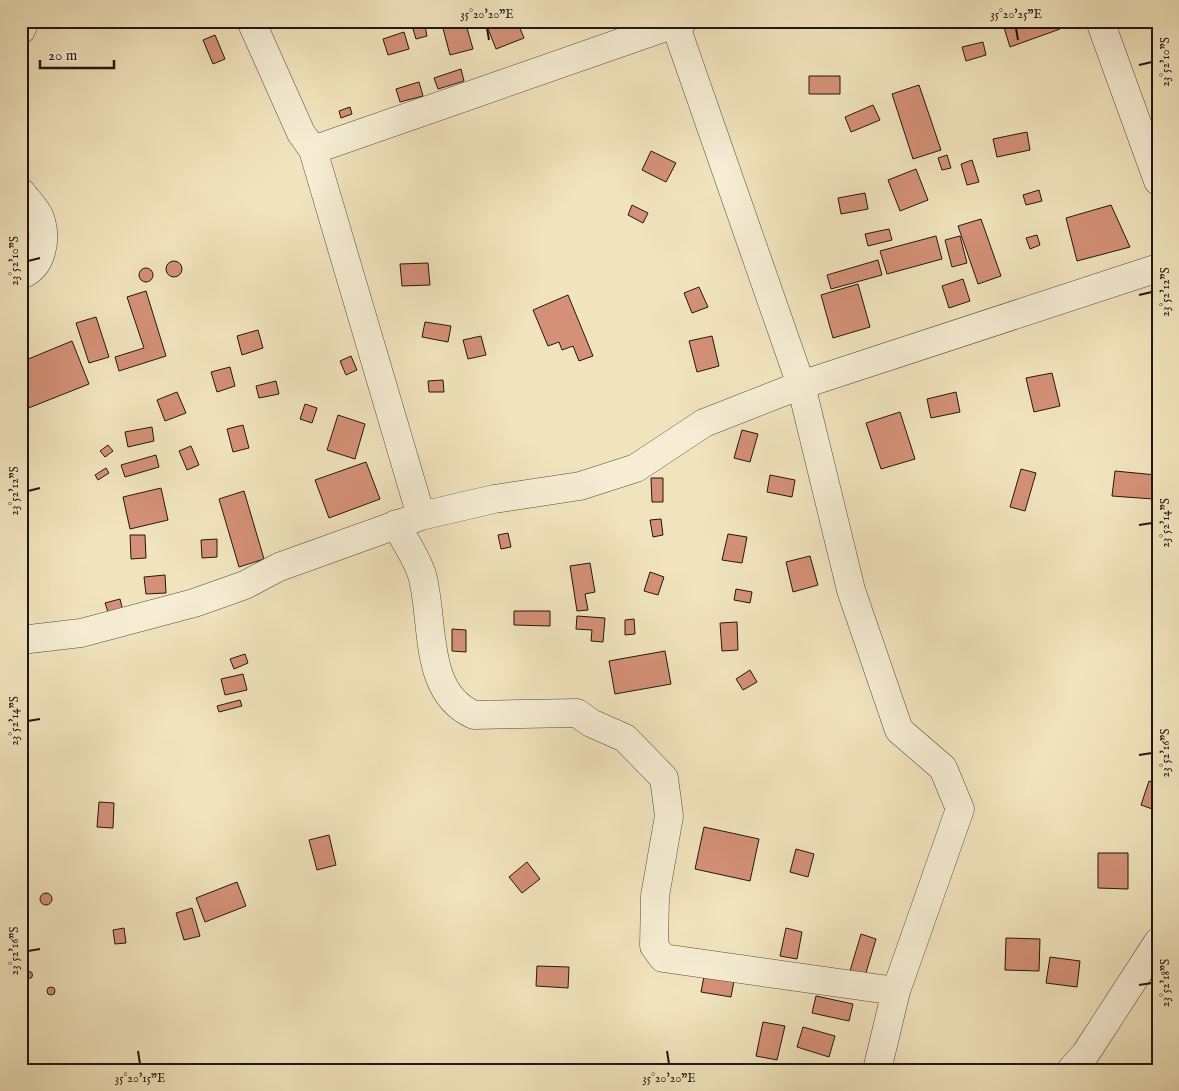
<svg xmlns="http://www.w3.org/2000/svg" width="1179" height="1091" viewBox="0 0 1179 1091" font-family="'IM FELL English',serif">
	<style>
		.building { fill: #d49177; stroke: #221712 }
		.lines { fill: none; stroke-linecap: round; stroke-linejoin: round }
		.minor-casing { stroke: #564a3d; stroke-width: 29 }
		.minor { stroke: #f6edd4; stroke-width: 28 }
		.ticks { fill: none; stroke: #221712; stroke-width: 2 }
		.neatline { fill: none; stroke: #221712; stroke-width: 2 }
		.ticks-label { font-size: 12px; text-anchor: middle; fill: #221712 }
	</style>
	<rect width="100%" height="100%" fill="#f1e4bd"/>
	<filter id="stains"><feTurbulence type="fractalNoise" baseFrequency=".004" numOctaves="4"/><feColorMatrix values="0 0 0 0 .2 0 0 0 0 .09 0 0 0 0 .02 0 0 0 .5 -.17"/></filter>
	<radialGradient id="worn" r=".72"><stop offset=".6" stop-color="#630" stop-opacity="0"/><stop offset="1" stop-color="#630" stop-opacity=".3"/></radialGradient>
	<path class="building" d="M441 21H465L473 49 450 55Z
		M485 21H517L524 38 496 49Z
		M1002 21H1057L1060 29 1010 47Z
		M425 26 427 36 416 39 413 29Z
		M404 32 409 49 388 55 383 39Z
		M215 35 225 59 213 64 203 40Z
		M983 42 986 55 966 61 962 47Z
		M461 69 464 81 438 89 434 78Z
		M809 76H840V94H809Z
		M419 82 423 96 400 102 396 89Z
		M919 85 941 150 913 159 892 94Z
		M873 105 880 120 851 132 845 117Z
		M350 107 352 114 341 118 339 111Z
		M1027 132 1030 150 997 157 993 139Z
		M651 151 676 163 666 182 642 170Z
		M947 155 951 168 942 170 938 158Z
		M972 160 979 182 967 185 961 164Z
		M916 169 928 200 900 211 888 180Z
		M1039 190 1042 201 1026 205 1023 195Z
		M865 193 868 209 841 214 838 198Z
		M632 205 648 213 643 223 628 215Z
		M1111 205 1130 247 1077 261 1066 218Z
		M981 219 1001 276 978 284 958 226Z
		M889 229 892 240 868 246 865 234Z
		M1037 235 1040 245 1030 249 1026 238Z
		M936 236 942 259 887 274 880 251Z
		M960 236 967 263 952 267 945 240Z
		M878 260 882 275 831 289 827 275Z
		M166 269a8 8 0 1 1 16 0a8 8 0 1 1-16 0Z
		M428 263 430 285 402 286 400 264Z
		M139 275a7 7 0 1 1 14 0a7 7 0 1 1-14 0Z
		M963 279 970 301 949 308 942 286Z
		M858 284 870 327 833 338 821 295Z
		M699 287 708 307 692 313 684 293Z
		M146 291 166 356 119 371 115 357 144 348 127 297Z
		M568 295 593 356 579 361 573 346 562 350 559 342 548 346 533 310Z
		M96 317 109 357 89 363 76 323Z
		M425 322 451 326 448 342 422 337Z
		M258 330 263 348 242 355 237 336Z
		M481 336 486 355 468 359 463 340Z
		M712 336 719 366 697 372 689 341Z
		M72 341 89 384 26 409 21 397V362Z
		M351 356 357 370 346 375 340 361Z
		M230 367 235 386 217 392 211 372Z
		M1052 373 1060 406 1034 412 1026 378Z
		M443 380 444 392H429L428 381Z
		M276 381 279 394 259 398 256 386Z
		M177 392 186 413 165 421 157 400Z
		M956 392 960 412 931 418 927 399Z
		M305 404 317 408 312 423 300 419Z
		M900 412 915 459 881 469 866 423Z
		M338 415 365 424 355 459 327 450Z
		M243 425 249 448 233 452 227 429Z
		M152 427 154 441 128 447 125 432Z
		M742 430 758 434 750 462 734 458Z
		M108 445 113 451 105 457 100 451Z
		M191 446 199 465 187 470 179 451Z
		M156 455 159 467 125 477 121 465Z
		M366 462 380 499 329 518 315 480Z
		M106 468 109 473 98 480 95 475Z
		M1021 469 1036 473 1025 511 1010 507Z
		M1115 471 1156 475 1153 499 1112 496Z
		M770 475 795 480 792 497 767 492Z
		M651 478H663V502H652Z
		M161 488 168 520 130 529 123 497Z
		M244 491 264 559 239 567 219 499Z
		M661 519 663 535 653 537 650 520Z
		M508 533 511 547 501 549 498 535Z
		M728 534 747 537 742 563 722 560Z
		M130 535H145L146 558 131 559Z
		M217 539V557L202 558 201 540Z
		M810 556 818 585 793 592 786 562Z
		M590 563 595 592 585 594 588 610 577 611 570 566Z
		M650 572 664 577 658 595 644 591Z
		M165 575 166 593 146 594 144 577Z
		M736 589 752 592 750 603 734 600Z
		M120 599 123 611 109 615 105 603Z
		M514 611H550V626L514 625Z
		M577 616 605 618 603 642 591 641 592 630 576 629Z
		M634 619 635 634 625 635V620Z
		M737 622 738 650 722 651 720 623Z
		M452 629 466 630V652L452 651Z
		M665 651 671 684 615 694 609 661Z
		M245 654 248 663 234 669 230 659Z
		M750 670 757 682 743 690 736 679Z
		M243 674 247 690 225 695 221 679Z
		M240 700 242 706 219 712 217 706Z
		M1149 781 1158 784V811L1141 805Z
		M99 802 114 803 113 828 97 827Z
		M704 827 759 839 750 881 695 869Z
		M329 835 336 865 317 870 309 840Z
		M796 849 814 854 808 877 790 872Z
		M1098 853H1128V889L1098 888Z
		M527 862 540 879 522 893 509 877Z
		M237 882 246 906 205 922 196 898Z
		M40 899a6 6 0 1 1 12 0a6 6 0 1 1-12 0Z
		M192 908 200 936 184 940 176 913Z
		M124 928 126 943 115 944 113 930Z
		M786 928 802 932 797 959 780 956Z
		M861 934 876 939 865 976 850 971Z
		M1006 938 1040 939 1039 971 1005 970Z
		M1050 957 1080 961 1077 987 1046 983Z
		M537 966 569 967 568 988 536 986Z
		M25.5 975a3.5 3.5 0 1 1 7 0a3.5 3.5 0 1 1-7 0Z
		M704 976 734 981 731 997 701 992Z
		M47 991a4 4 0 1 1 8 0a4 4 0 1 1-8 0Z
		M816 996 853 1004 849 1021 812 1013Z
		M763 1022 785 1026 777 1060 756 1056Z
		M803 1027 835 1036 829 1057 797 1047Z"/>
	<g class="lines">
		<g class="minor-casing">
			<path id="minor" d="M251 21 301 133 313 150 421 516
				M674 21 801 385 851 590 899 730 943 768 960 809 896 991 877 1070
				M1100 21 1158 181
				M21 30 25 21
				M313 150 683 21
				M21 192C27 200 37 209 40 218 47 238 43 267 21 275
				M396 524C404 540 417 558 422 575 435 622 422 692 474 715L577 713 591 723 625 738 664 778 669 816 655 896 654 946 663 958 896 991
				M21 640 81 633 194 603 245 585 279 567 421 516 494 499 580 486 636 468 704 423 801 385 1158 268
				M1071 1070 1086 1053 1158 942"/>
		</g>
		<use href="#minor" class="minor"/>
	</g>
	<path class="ticks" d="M487 28 489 40M1016 28 1018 40M1139 65 1152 62M28 261 40 258M1139 295 1152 292M28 491 40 488M1139 525 1152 523M28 721 40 719M1139 755 1152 753M28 951 40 949M1139 985 1152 983M138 1051 140 1064M667 1051 669 1064"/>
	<rect width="1179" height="1091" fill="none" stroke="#f1e4bd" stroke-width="55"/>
	<path d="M40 60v8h74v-8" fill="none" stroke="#221712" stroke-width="2.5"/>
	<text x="48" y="60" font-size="15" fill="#221712" stroke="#f6edd4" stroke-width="4" paint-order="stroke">20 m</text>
	<rect x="28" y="28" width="1124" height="1036" class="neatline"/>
	<g class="ticks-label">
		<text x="487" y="18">35°20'20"E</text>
		<text x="1016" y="18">35°20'25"E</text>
		<text transform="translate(1165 62) rotate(-90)" y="4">23°52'10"S</text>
		<text transform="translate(14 261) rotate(-90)" y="4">23°52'10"S</text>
		<text transform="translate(1165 292) rotate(-90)" y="4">23°52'12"S</text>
		<text transform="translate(14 491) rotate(-90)" y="4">23°52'12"S</text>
		<text transform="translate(1165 523) rotate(-90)" y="4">23°52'14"S</text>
		<text transform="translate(14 721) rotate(-90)" y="4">23°52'14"S</text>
		<text transform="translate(1165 753) rotate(-90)" y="4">23°52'16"S</text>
		<text transform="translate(14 951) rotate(-90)" y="4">23°52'16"S</text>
		<text transform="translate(1165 983) rotate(-90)" y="4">23°52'18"S</text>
		<text x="140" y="1082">35°20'15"E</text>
		<text x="669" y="1082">35°20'20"E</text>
	</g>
	<rect width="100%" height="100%" filter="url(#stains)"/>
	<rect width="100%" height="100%" fill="url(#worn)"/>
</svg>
